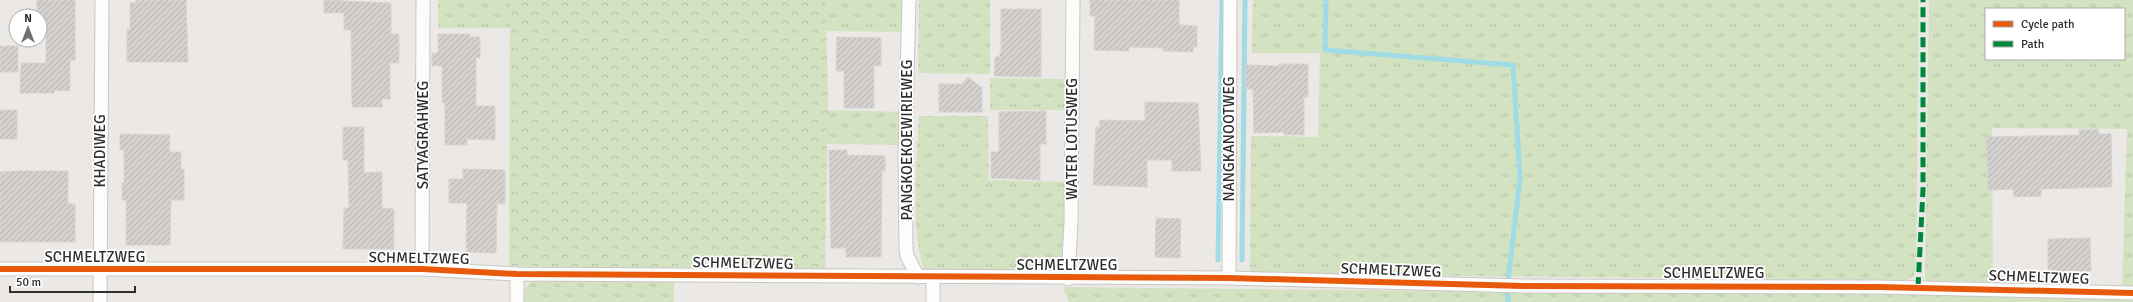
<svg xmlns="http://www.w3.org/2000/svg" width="2133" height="302" viewBox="0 0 2133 302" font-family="Signika,sans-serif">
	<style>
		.grass { fill: url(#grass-tufts); fill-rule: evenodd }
		.forest { fill: url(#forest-crowns) }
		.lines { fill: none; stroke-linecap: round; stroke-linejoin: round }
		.stream { stroke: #9fdce6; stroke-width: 5 }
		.building { fill: url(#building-hatch); stroke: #d6d3d1 }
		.street-casing { stroke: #c8c7c8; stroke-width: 15 }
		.street { stroke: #fcfcfb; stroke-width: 13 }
		.quiet { stroke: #00873e; stroke-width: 5; stroke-dasharray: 10 5; stroke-linecap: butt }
		.cycleway-casing { stroke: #fff; stroke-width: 8 }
		.cycleway { stroke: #e8590c; stroke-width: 6 }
		.labels { text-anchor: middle; stroke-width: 3.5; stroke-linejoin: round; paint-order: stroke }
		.street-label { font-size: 15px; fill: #2e2e2e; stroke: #fff }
	</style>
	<defs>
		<pattern id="grass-tufts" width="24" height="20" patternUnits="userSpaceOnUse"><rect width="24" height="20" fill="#d3e3c1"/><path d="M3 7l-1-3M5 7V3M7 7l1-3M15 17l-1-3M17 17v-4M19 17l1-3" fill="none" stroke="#b5c3a6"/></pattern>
		<pattern id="forest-crowns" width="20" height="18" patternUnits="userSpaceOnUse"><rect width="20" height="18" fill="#d3e3c1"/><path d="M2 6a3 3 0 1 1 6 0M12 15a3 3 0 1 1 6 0" fill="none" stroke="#b5c3a6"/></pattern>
		<pattern id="building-hatch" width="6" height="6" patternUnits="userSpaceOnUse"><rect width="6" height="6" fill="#d3d0ce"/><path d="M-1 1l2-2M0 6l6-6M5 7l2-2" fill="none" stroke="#b5b3b1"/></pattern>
	</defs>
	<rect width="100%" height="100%" fill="#ebe8e5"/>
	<path class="grass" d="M438 0H510V28H438Z
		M826 0H908V32L826 31Z
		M919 0H990V74L918 73Z
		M1253 0H1919L1916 266 1914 276 1907 280 1250 274 1251 136 1318 137 1320 53H1252Z
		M1929 0H2133V287L2122 286 2127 129 1992 128 1993 282 1925 281ZM1986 9H2124V59H1986Z
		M990 78 1066 79V110H990Z
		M828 110 907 112 908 145 827 144Z
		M919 116H988L989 180 1065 182C1065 199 1069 251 1059 263 1056 268 1049 270 1043 273L925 271C910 241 917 152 919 116Z
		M537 280 674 282V302H523C523 291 525 283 537 280Z
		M1063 287 1639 293 1837 292 2133 299V302H1069Z"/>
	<path class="forest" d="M510 0H826L828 110 825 271 509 266Z"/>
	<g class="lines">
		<path class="stream" d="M1326 0 1325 50 1513 65 1520 177 1508 281V302
			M1218 260 1222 0
			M1242 260 1245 0"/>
	</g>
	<path class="building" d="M37 0H75V60H70V91L54 90V93H20L21 63H46V24H40V16H37Z
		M136 0H186L188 62H127V29H130V3H136Z
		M324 0 391 3V34H399V63H390V99H382V107H352L351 30H344V13H324Z
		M1090 0H1179V25L1197 26V47H1193V52L1163 51V48L1129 47V51L1094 50 1095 16H1090Z
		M1001 9H1041V77L994 76 995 57H999L1001 51Z
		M438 34H470V37H480V58H476V106H495V140L467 139V145H445V103H442V66H432V53H438Z
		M837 37 881 38V66H874V108H844V71H836Z
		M0 46H18V72H0Z
		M1279 64H1308V97H1304V135H1284V132L1254 133 1253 89H1245L1246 65 1279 66Z
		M968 77 982 88V112H939V84H962Z
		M1145 102 1198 103 1201 171H1172V160H1147V187L1093 185 1096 127 1099 128 1100 120 1145 121Z
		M0 110H17V139H0Z
		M1046 111V144H1040V180L991 178V152H999V112Z
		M343 127H364V173L382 172V208L394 209V249H343L344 208H349L348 160H343Z
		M2098 129 2099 134H2111L2112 187 2041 189V196L2014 197 2013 189 1988 190 1986 137 2079 135V130Z
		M120 134 170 135 169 152H181V169H184V200H171L170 245H126V200H122V183H124V150H120Z
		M829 150H847V155L885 156V171H882L881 257H846V248H831Z
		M463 169 505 170V204L497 203 496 253 466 252 467 203H449V179H463Z
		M20 171H68V204H75V242H0V172Z
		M1156 218 1181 219 1180 258 1155 257Z
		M2090 238 2091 271H2048V239Z"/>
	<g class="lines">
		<g class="street-casing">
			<path id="street" d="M909 0 905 155 906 248 907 256 918 277
				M0 269H422L517 274 1229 278 1523 286 1879 287 2133 293
				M422 269 423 0
				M1229 278 1230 0
				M1068 279 1071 222 1073 0
				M100 302 102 0
				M517 302V274
				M933 302V278"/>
		</g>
		<use href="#street" class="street"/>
		<path class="quiet" d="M1918 287 1923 190V0"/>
		<g class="cycleway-casing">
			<path id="cycleway" d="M0 269H422L517 274 1229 278 1523 286 1879 287 2133 293"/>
		</g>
		<use href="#cycleway" class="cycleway"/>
	</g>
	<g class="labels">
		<g class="street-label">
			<text transform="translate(423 135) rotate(-90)" y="5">SATYAGRAHWEG</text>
			<text transform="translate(1072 139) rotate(-90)" y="5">WATER LOTUSWEG</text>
			<text transform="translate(1229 139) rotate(-90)" y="5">NANGKANOOTWEG</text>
			<text transform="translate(907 140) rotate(-90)" y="5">PANGKOEKOEWIRIEWEG</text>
			<text transform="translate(100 151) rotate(-90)" y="5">KHADIWEG</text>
			<text x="95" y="262">SCHMELTZWEG</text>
			<text transform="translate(419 258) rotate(1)" y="5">SCHMELTZWEG</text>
			<text transform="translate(743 263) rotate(1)" y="5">SCHMELTZWEG</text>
			<text x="1067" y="270">SCHMELTZWEG</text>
			<text transform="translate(1391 270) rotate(2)" y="5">SCHMELTZWEG</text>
			<text x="1714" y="278">SCHMELTZWEG</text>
			<text transform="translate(2039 277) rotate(2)" y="5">SCHMELTZWEG</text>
		</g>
	</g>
	<rect x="1985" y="8" width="140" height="52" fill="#ffffff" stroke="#ababab"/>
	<rect x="1993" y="21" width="20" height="6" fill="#e8590c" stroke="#ababab"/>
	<text x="2021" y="28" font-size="12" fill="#2e2e2e">Cycle path</text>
	<rect x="1993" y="41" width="20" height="6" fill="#00873e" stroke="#ababab"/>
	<text x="2021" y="48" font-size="12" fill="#2e2e2e">Path</text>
	<g transform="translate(28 28)"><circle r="19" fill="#ffffff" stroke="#ababab"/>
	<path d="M0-3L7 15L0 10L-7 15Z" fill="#706f6e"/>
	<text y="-6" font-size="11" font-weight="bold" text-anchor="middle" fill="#2e2e2e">N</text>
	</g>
	<path d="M10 286v6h125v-6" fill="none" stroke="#2e2e2e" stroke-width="2"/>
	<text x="16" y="286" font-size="12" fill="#2e2e2e" stroke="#ffffff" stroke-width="3" paint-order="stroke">50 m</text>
</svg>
